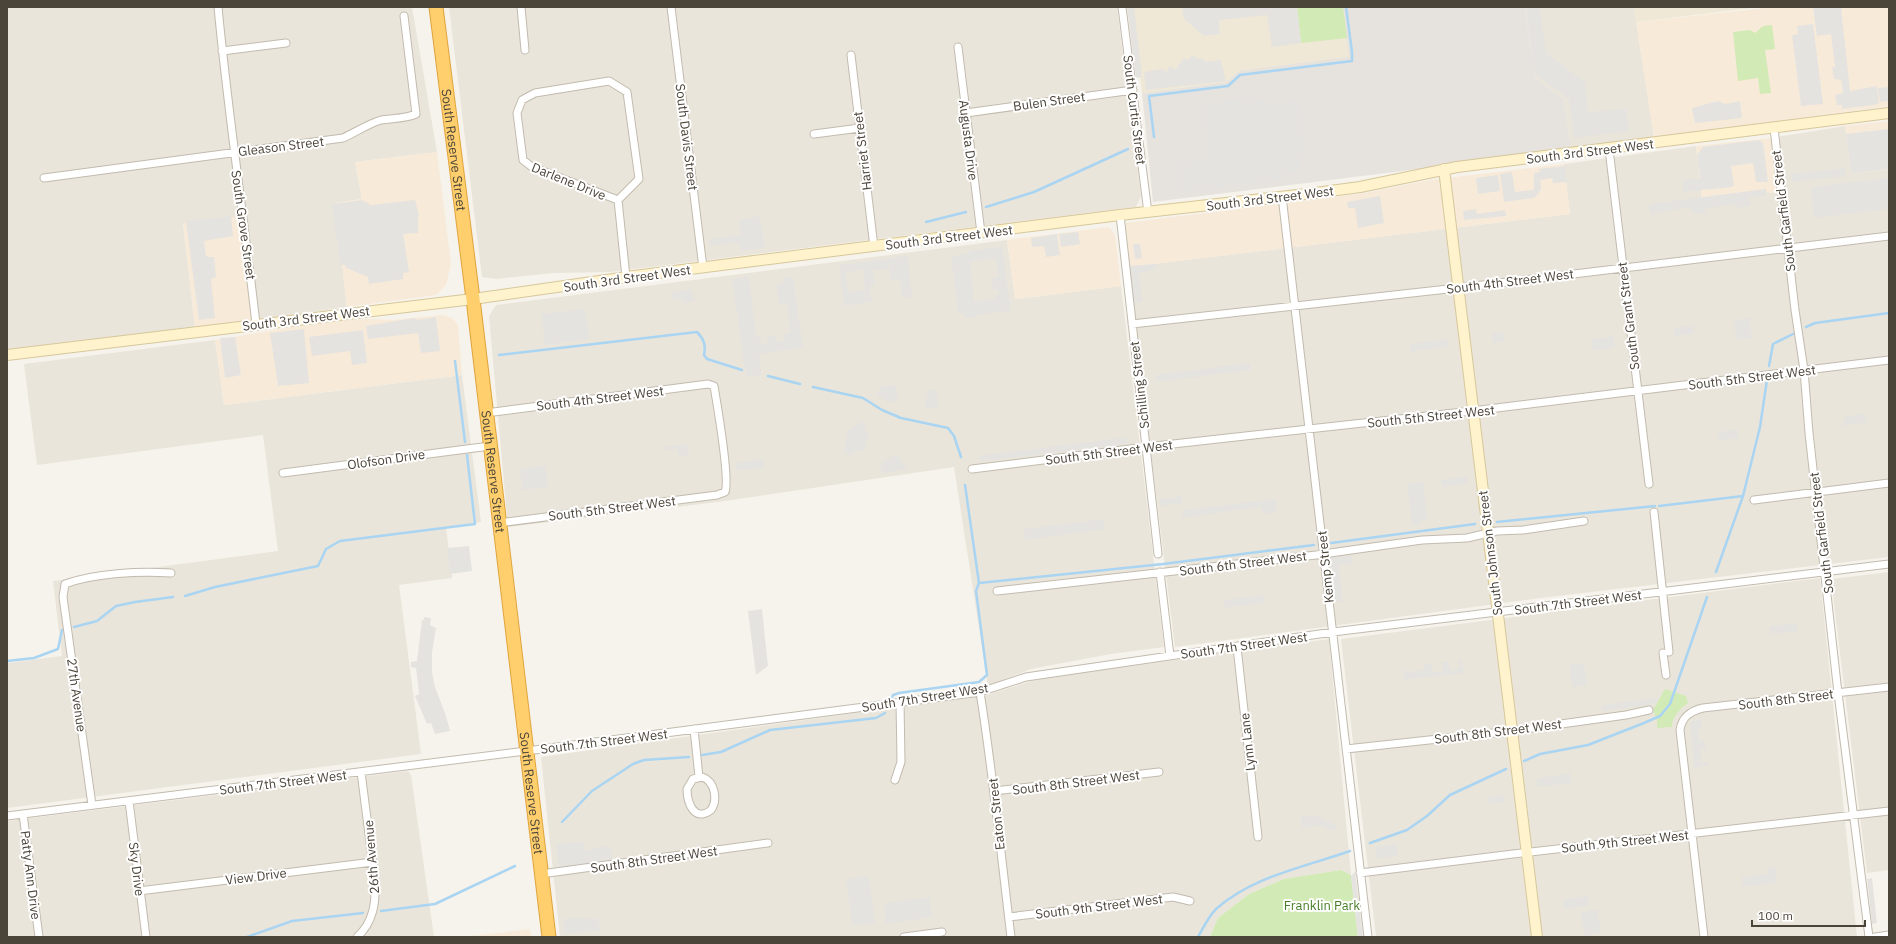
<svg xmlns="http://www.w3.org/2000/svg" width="1896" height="944" viewBox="0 0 1896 944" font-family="'IBM Plex Sans',sans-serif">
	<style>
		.residential { fill: #eae5da }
		.commercial { fill: #f7ead8 }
		.industrial { fill: #e6e2dd }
		.education { fill: #efe8d6 }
		.green { fill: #d2eab5 }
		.parking { fill: #e5e3e0; fill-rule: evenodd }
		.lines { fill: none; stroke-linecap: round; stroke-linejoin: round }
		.stream { stroke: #a9d4f2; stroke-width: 2.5 }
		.street-casing { stroke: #c2bbae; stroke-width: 9 }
		.secondary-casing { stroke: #d6c79b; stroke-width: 12 }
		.highway-casing { stroke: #e0a43c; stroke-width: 15 }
		.street { stroke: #fff; stroke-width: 7 }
		.secondary { stroke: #fff3cd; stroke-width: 10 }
		.highway { stroke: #ffcf6e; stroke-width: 13 }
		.labels { text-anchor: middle; stroke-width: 4; stroke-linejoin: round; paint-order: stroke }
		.street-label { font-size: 13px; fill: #4b4439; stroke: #fff }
		.park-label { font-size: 13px; fill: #4a7f2a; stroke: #fff }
	</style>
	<rect width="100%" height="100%" fill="#f6f3ec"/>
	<path class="residential" d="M7 7H412L437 152 355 162 362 199 335 203 347 307 259 320 183 223 195 328 7 349Z
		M449 7H1117L1141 196 1136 207 610 272 554 273 496 279 482 277Z
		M1525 7H1634L1654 138 1571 150 1563 99 1535 78Z
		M1845 126 1851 173 1889 169V557L1541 598 1175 647 1128 267 1570 214 1564 164 1696 146 1702 200 1777 192 1771 138Z
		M1007 240 1015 299 1121 286 1164 647 1111 654 1031 669 988 686 954 467 718 502 508 527 489 316 496 305Z
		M215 340 224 405 462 375 481 522 446 527 452 578 399 585 421 754 7 808V663L62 656 53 581 278 551 263 435 37 465 24 364Z
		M1889 572V870L1867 873 1831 579Z
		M1820 578 1857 937H1376L1341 639Z
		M1329 639 1351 875 1341 870 1284 879 1249 894 1218 918 1210 937H560L541 757 990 694 1041 678Z
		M408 771 411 775 434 937H7V821Z"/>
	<path class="commercial" d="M1775 7H1889V106L1654 138 1636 22Z
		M1889 121V169L1851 173 1845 126Z
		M1771 138 1777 192 1702 200 1696 146Z
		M437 152 451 264 446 285 436 295 347 307 335 203 362 199 355 162Z
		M1564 164 1570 214 1128 267 1125 223 1359 194 1430 180Z
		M246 216 259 320 195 328 183 223Z
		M1109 227 1115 235 1121 286 1015 299 1007 240Z
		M443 315 452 318 458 325 462 375 224 405 215 340 329 321 369 319 393 320Z
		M530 929 531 937H463Z"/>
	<path class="industrial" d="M1343 7H1525L1535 78 1563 99 1571 150 1153 202 1142 93 1226 82 1239 71Z"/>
	<path class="education" d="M1131 7H1343L1349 57 1239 71 1226 82 1142 93Z
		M1634 7H1760L1636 22Z"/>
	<path class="green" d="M1297 7H1343L1347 38 1301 43Z
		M1772 25 1775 49 1765 50 1771 93 1760 94 1758 78 1738 81 1733 32 1750 30 1755 33 1763 26Z
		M1665 689 1686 696 1688 703C1681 708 1671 718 1672 727L1657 728V720L1653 710Z
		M1341 870 1351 875 1358 937H1210L1218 918 1249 894 1284 879Z"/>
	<path class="parking" d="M1127 7H1134L1142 77 1136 78Z
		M1182 7H1297L1301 43 1272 47 1267 15 1219 20 1220 34 1204 36 1184 19Z
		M1526 7H1540L1546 53 1585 82 1588 112 1626 109 1629 131 1574 138 1569 99 1534 73Z
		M1813 7H1841L1850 91 1877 86 1879 103 1874 105 1842 109V105H1837L1835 95 1843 93 1841 80 1834 79 1832 67H1835L1831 34 1817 36Z
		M1813 24 1823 104 1801 106 1792 35 1798 34 1797 26Z
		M1192 55 1198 59H1204L1205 62 1221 60 1226 81 1146 90 1144 72 1162 69 1166 72 1170 66 1175 70 1184 58 1188 61Z
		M1889 87V101L1880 102 1878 88Z
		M1247 98 1276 102 1299 100 1306 156 1301 158 1300 166 1297 172 1282 176V180L1181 193 1175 163 1209 158 1201 103Z
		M1718 101 1725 104 1740 101 1742 118 1695 123 1692 108Z
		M1889 129V169L1851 173 1846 134Z
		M1759 140 1763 143 1768 182H1756L1753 163 1731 166 1734 185 1732 187 1683 192 1682 180 1700 178 1697 155 1703 147Z
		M1565 166 1567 182 1553 183 1552 178 1541 180 1540 177 1541 188 1539 193 1534 198 1504 202 1500 174 1512 172 1515 192 1534 190V173L1540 172 1539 169Z
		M1845 168 1846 176 1792 182 1791 174Z
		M1498 175 1500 191 1478 194 1476 178Z
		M1889 178V209L1814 218 1811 187Z
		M1766 189 1767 195 1749 198 1750 206 1735 208 1734 204 1705 209V213L1692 214 1690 207 1650 214 1649 204Z
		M1380 196 1384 223 1358 228 1355 208H1348L1347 202Z
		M362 200 371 205 415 200 419 215 418 216V233L403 234 409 272 403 273V279L369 284 368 277 346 268 345 265H340L332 204Z
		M1476 209 1477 214 1505 210 1506 216 1464 220 1463 211Z
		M231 216 233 236 204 241 206 256 209 257H214L216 277 211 279 215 318 199 320 186 221Z
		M760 216 765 248 740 251 739 242 710 246 709 239 741 235 739 220Z
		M1078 232 1080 244 1061 247 1059 234Z
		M1057 234 1060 255 1046 257 1044 246 1032 247 1031 238Z
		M1133 244H1140L1142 258 1135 259Z
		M1002 247 1011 311 979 314 976 317 964 318V313H958L951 257 966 254 972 250ZM996 258 998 277 992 278 993 290 999 289 998 295 993 299 974 301 970 262Z
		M908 256 912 297 902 298 900 280 890 281 888 258Z
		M887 259 888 269 873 271 875 285 870 286 872 302 844 306 839 265ZM863 270 865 290 848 292 846 272Z
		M1156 264V269L1139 273 1142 302 1133 303 1129 266Z
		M749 276 756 337H760L761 344 768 343 767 336 776 335 777 342 784 341 783 334 790 333 787 304 779 305 776 285 783 284V278L793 276 803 348 759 354 761 375 746 377 732 279Z
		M692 289 694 301 683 303 682 299 672 300 671 293Z
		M585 309 590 339 545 345 541 314Z
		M436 317 440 351 421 353 418 333 368 339 366 326 414 318 417 320Z
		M1750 318 1752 338 1736 340 1734 320Z
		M1693 326V334L1674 336 1673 328Z
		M304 329 309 383 278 386 270 333Z
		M363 330 367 363 352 365 350 351 312 356 309 337Z
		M1504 332 1505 342 1492 343 1491 334Z
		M1613 336 1615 348 1592 351 1591 339Z
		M235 337 241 375 225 378 220 338Z
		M1448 339 1449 347 1410 352 1409 344Z
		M1250 363 1251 370 1156 382 1155 375Z
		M896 385 898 401 890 402 877 396 880 386Z
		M930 389 937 390 938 408H925V402Z
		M1864 413 1868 422 1842 426 1845 417Z
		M863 421 869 439 864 443 867 447 861 452 859 449 848 456 844 450 848 430Z
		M1738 429 1739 438 1719 441 1718 432Z
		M1126 437 1127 444 985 461H980L979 456Z
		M688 444 689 455 678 456 677 449 666 450 665 447Z
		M897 453 907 470 882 473 880 464Z
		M763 459 764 468 737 471 736 463Z
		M545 465 548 487 522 490 520 469Z
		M1467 476V484L1442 487 1441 480Z
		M1423 481 1427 519 1422 520 1421 525 1412 526 1407 484Z
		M1181 496 1183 503 1160 506V499Z
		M1276 499 1277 512 1263 514 1261 507 1183 518 1182 510Z
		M1104 519 1105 529 1025 540 1023 529Z
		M469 546 472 571 450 574 447 548Z
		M1351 555 1352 563 1339 566 1343 601 1333 602 1329 558Z
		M1264 595V603L1225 608 1224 600Z
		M762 609 768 666 756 675 748 611Z
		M424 617 431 618 430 625 436 628 432 653V672L435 687 446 716 450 731 435 734 431 723 427 724 415 696 419 694 416 668 411 667V662L417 661 422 620H424Z
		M1797 623 1798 631 1771 634 1770 626Z
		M1459 660H1462L1464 673 1404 680 1403 670 1406 669V672L1424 670V664L1432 663 1433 672 1443 671 1442 662 1449 661 1450 670 1460 668Z
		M1584 663 1587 685 1572 687 1569 665Z
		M1657 698V701L1652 705 1603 711 1602 705Z
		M1701 719 1702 728 1698 729 1699 741H1705L1706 749 1700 750 1702 763 1707 762 1708 766 1694 768 1690 722Z
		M1570 773 1571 783 1538 787 1537 779 1541 778Z
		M1504 795 1505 802 1489 804 1488 797Z
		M1317 816 1338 826 1334 832 1319 825 1303 829 1300 817Z
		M583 841 584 850 611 846 612 861 559 868 556 844Z
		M1397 844 1398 856 1376 858 1375 847Z
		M1776 867 1777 883 1743 887 1742 877 1768 874V868Z
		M1355 872 1363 937H1358L1351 876Z
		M861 876 869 877 875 923 852 926 846 880Z
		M1872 878 1877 923 1872 924 1867 879Z
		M1588 896 1589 906 1564 909 1563 899Z
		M930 897 932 917 886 924 884 903Z
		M1598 910 1601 934 1584 936 1581 912Z
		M581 917V919H599V926H602V930L565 934 563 919Z"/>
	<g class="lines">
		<path class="stream" d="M1154 137 1149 96 1228 86 1240 75 1352 61V52L1346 7
			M986 207 1034 192 1128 149
			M926 222 966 212
			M1806 327 1815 323 1889 313
			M499 355 697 332C704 339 706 345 704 355L707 359 742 370
			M455 361 465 442
			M1769 366 1773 344 1793 334
			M768 376 800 384
			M813 387 863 398 882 410 901 418 948 428 954 436 961 457
			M965 485 979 583
			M1659 506 1743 496
			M1497 522 1655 506
			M1331 543 1475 524
			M1716 572 1743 496 1760 427 1767 380
			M185 596 215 587 318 566 326 549 340 541 475 524 467 455
			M74 627 97 621 116 606 135 602 173 597
			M7 661 34 658 58 649 62 630
			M891 700 893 695 899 693 979 682 987 675 976 591 979 583 1163 564 1314 545
			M702 755 721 752 770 730 876 718 885 713
			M1524 761 1540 754 1588 745 1644 723 1660 716 1670 704 1707 597
			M562 822 592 791 633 764 644 760 689 757
			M1370 843 1407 830 1427 816 1450 795 1506 769
			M381 911 435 904 515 866
			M247 937 292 921 363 913
			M1198 937C1203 928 1209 916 1216 909 1253 876 1305 867 1350 851"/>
		<g class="street-casing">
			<path id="street" d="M218 7C228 113 244 218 256 324
				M521 7 525 50
				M671 7 703 268
				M1122 7 1148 213
				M958 47 981 233
				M222 51 286 43
				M851 55 874 247
				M609 81 627 92 639 179 618 200 532 167 523 160 517 113 522 100 535 93Z
				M966 113 1133 90
				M1774 128 1795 310 1804 370 1809 433 1838 693 1869 937
				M814 134 860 128
				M1609 149 1649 484
				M44 178 343 138C356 132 368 124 381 120 393 118 404 119 416 114L404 16
				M1282 196 1368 937
				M618 200 626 277
				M1120 215 1158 554
				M1132 324 1466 287 1889 236
				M486 413 708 384 714 386 715 392C718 410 730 480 725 492L717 495 499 523
				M972 469 1146 447 1472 411 1889 360
				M283 473 490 446
				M1754 500 1889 483
				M1654 512 1669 652
				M1160 572 1170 656
				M997 591 1316 555 1422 540 1467 538 1497 531 1523 530 1584 521
				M1237 647 1258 837
				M1663 653 1666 675
				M980 692C993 773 1001 855 1011 937
				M694 729 699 777
				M1346 749 1503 732 1626 715 1649 710
				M702 777C715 781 718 800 711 810 694 823 687 802 687 789L693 779Z
				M895 780 901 762 900 702
				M994 791 1159 772
				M129 801 146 937
				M92 805 63 597 65 584C95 573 139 571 171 573
				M23 814 39 937
				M7 816 542 749 980 692 1026 677 1333 632 1889 564
				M1360 873 1513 854 1889 811
				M541 874 768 843
				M139 891 373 862
				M1009 917 1173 897 1190 901
				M357 937C374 922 376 901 375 881L361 772
				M904 937 942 932
				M1704 937 1680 730C1682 717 1690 711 1703 708L1889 687
				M1875 937 1889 935"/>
		</g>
		<g class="secondary-casing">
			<path id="secondary" d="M1444 169 1537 937
				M7 355 473 299 634 276 1120 215 1315 193 1360 187 1457 167 1889 113"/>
		</g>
		<g class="highway-casing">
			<g id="highway">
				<path id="s1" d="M436 7 473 299 549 937"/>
			</g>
		</g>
		<use href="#street" class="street"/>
		<use href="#secondary" class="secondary"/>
		<use href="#highway" class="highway"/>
	</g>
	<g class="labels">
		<g class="street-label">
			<text transform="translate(1049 101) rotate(-8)" y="5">Bulen Street</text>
			<text transform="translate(1135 110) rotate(83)" y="5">South Curtis Street</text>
			<text transform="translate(687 137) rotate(83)" y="5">South Davis Street</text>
			<text transform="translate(969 140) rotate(83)" y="5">Augusta Drive</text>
			<text transform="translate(281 146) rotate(-7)" y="5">Gleason Street</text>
			<text dy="5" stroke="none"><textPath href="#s1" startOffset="144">South Reserve Street</textPath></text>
			<text transform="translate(862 151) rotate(-97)" y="5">Harriet Street</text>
			<text transform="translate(1590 151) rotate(-7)" y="5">South 3rd Street West</text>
			<text transform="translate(569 181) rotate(22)" y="5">Darlene Drive</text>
			<text transform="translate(1270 198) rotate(-7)" y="5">South 3rd Street West</text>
			<text transform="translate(1783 211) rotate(-97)" y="5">South Garfield Street</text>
			<text transform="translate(244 225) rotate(82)" y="5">South Grove Street</text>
			<text transform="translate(949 237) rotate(-7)" y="5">South 3rd Street West</text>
			<text transform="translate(627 278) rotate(-8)" y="5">South 3rd Street West</text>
			<text transform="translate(1510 281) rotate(-7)" y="5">South 4th Street West</text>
			<text transform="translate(1628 316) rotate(-97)" y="5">South Grant Street</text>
			<text transform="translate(306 318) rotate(-7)" y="5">South 3rd Street West</text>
			<text transform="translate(1752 377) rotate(-7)" y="5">South 5th Street West</text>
			<text transform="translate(1139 385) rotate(-97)" y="5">Schilling Street</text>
			<text transform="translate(600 398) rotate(-7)" y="5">South 4th Street West</text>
			<text transform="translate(1431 416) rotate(-6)" y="5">South 5th Street West</text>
			<text transform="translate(1109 452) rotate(-7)" y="5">South 5th Street West</text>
			<text transform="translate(386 459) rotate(-8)" y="5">Olofson Drive</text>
			<text dy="5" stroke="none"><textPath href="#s1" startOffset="468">South Reserve Street</textPath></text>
			<text transform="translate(612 508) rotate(-7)" y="5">South 5th Street West</text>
			<text transform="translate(1821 533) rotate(-97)" y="5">South Garfield Street</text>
			<text transform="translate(1490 553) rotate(-97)" y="5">South Johnson Street</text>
			<text transform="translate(1243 563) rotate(-7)" y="5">South 6th Street West</text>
			<text transform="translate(1325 567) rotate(-96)" y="5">Kemp Street</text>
			<text transform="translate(1578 602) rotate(-7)" y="5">South 7th Street West</text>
			<text transform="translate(1244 645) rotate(-8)" y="5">South 7th Street West</text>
			<text transform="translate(77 695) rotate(82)" y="5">27th Avenue</text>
			<text transform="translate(925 697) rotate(-9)" y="5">South 7th Street West</text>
			<text transform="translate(1786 699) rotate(-7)" y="5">South 8th Street</text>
			<text transform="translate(1498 731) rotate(-7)" y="5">South 8th Street West</text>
			<text transform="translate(604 741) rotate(-7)" y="5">South 7th Street West</text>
			<text transform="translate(1247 742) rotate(-96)" y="5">Lynn Lane</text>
			<text transform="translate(283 782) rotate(-7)" y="5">South 7th Street West</text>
			<text transform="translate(1076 782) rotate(-7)" y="5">South 8th Street West</text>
			<text dy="5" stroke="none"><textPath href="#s1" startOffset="792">South Reserve Street</textPath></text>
			<text transform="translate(996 814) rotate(-96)" y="5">Eaton Street</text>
			<text transform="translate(1625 841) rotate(-6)" y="5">South 9th Street West</text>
			<text transform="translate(371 857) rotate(-95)" y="5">26th Avenue</text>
			<text transform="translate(654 859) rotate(-8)" y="5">South 8th Street West</text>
			<text transform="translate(137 869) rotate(83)" y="5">Sky Drive</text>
			<text transform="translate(31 875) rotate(83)" y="5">Patty Ann Drive</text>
			<text transform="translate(256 876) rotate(-7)" y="5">View Drive</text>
			<text transform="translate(1099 906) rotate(-7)" y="5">South 9th Street West</text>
		</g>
		<g class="park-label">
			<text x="1322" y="910">Franklin Park</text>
		</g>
	</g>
	<rect width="1896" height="944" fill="none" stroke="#4b4439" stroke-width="16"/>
	<path d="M1752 920v6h113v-6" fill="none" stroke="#4b4439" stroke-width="2"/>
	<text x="1758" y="920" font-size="12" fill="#4b4439" stroke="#ffffff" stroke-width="3" paint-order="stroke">100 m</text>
</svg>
